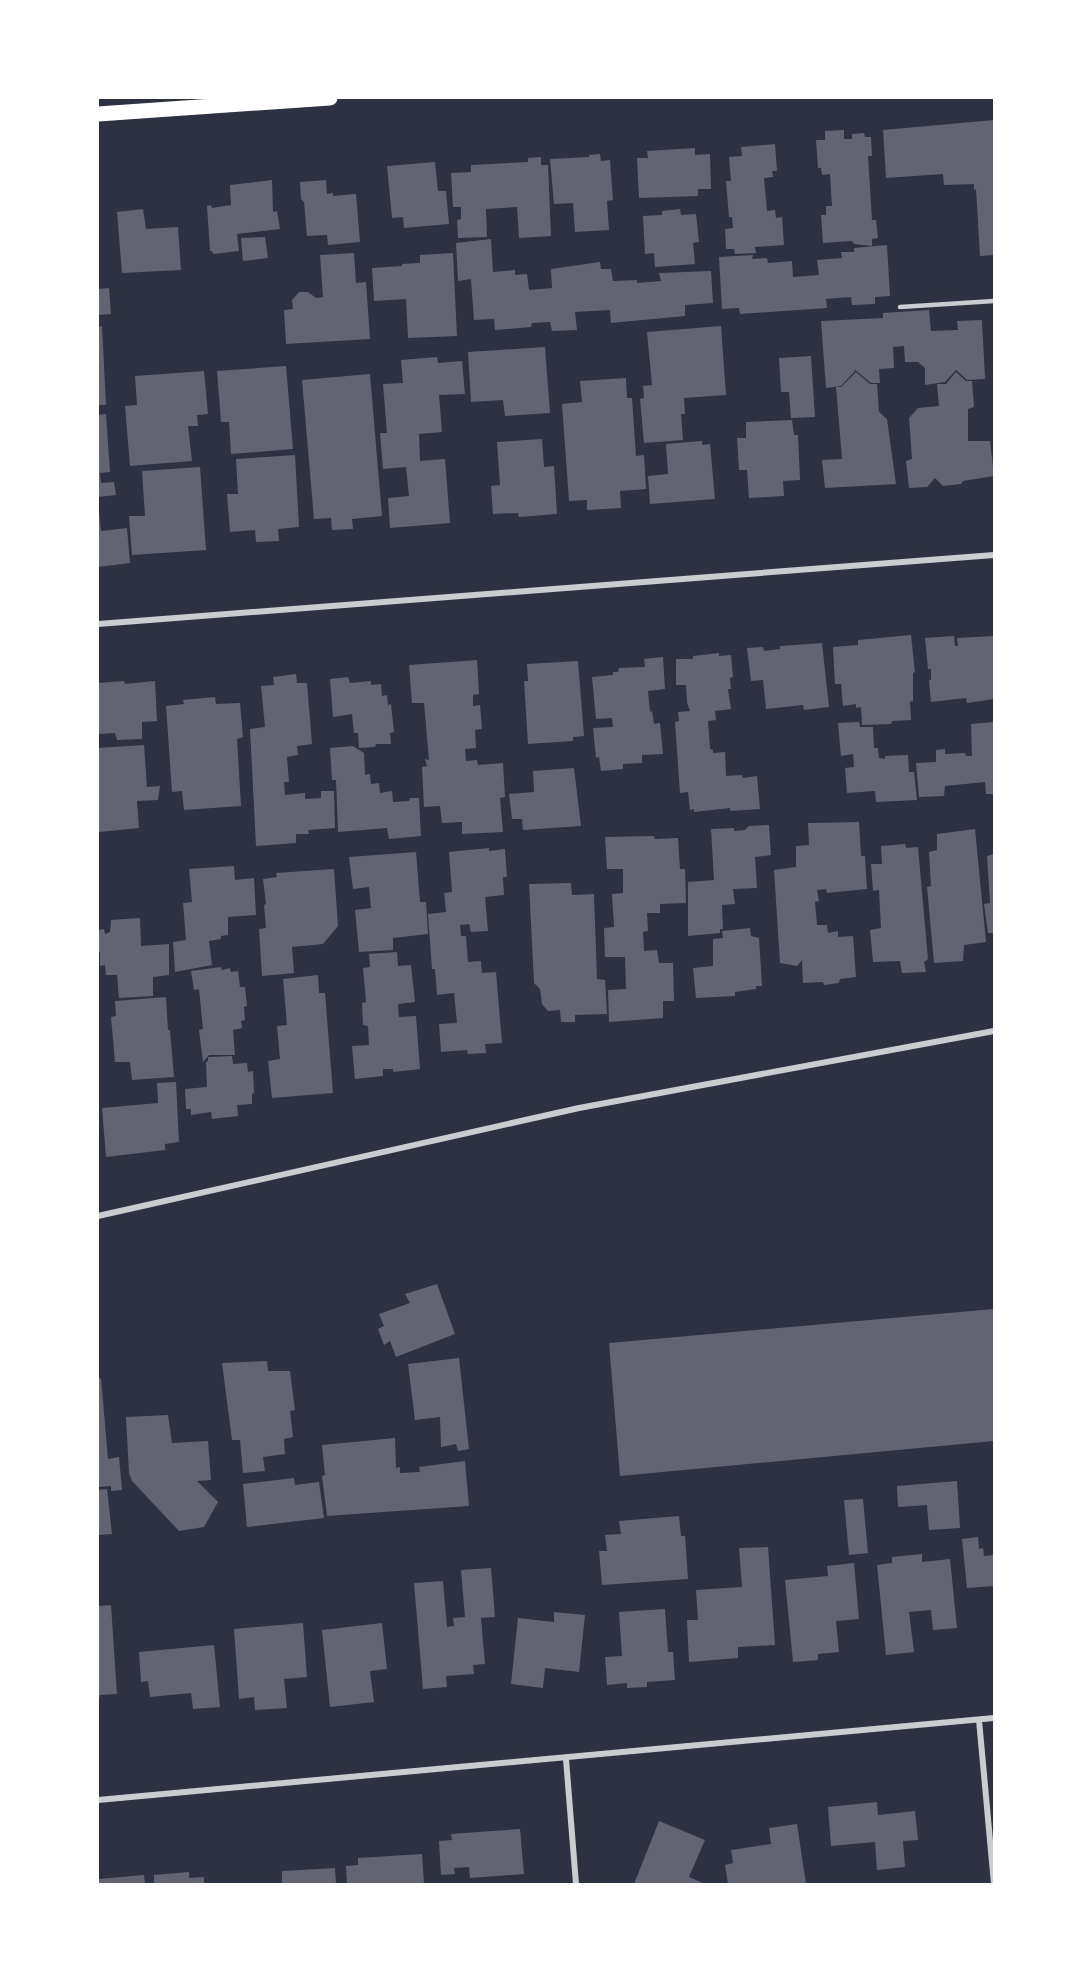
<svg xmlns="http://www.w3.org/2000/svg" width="1092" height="1982" viewBox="0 0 1092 1982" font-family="Karla,sans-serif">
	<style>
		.building { fill: #626471 }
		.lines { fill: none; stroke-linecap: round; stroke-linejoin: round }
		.service { stroke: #caccd0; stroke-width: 4.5 }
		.minor { stroke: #caccd0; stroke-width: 6 }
		.primary { stroke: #fff; stroke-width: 15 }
	</style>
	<rect width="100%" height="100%" fill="#2d3142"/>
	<path class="building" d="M994 120V255L980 256 976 189 974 190V184L944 185 943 174 886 178 883 130Z
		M844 130V139H852V134L864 133 865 137H871L872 156H868L872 220H876L878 238 872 239V246L854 244 852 241 823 243 821 215H826V206H832L830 174 822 175 821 168H818L816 140H825V131Z
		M775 144 777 171H772L773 177 764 178 767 211 775 210 776 218 782 217 784 245 755 247 756 253 735 254 734 249H726L725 229 733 228 732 217H729L726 181H731L729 157 742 156 741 147Z
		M695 148V155L710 154 711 189H698V196L639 198 637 158H648L647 151Z
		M600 154 601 161 610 160 613 200 607 201 609 230 575 232 573 203 554 204 550 159 589 157V155Z
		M541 157V165H548L551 236 519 238 517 207 486 209 487 237 458 238 457 220 461 219V207H453L451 173 471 172V165L528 162V158Z
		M435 162 438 191H446L449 224 404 228 403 217 392 218 387 166Z
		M272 180 273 212 277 211 280 229 237 234 239 251 213 254 212 251H210L207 206 211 205 212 208 231 205 230 185Z
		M326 180 327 194 333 193V196L356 194 360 242 328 245 327 235 307 236 304 202 301 199 300 182Z
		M143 209 146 229 178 227 181 270 122 273 117 212Z
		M680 209 681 215 696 214 699 242 693 243 695 264 655 267 654 253 645 254 643 216 662 215V211Z
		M265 237 268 258 243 261 241 238Z
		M491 239 493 272 515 270V275L527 274 529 290 552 288 551 269 600 262 601 269H611L613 281 637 280V283L661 281 659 273 711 271 713 303 685 305V316L611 323 610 310 575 312 577 330 552 331 550 322 532 323 531 327 495 330 494 319 474 320 471 279 458 281 456 243Z
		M887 245 890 296 875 297V304L852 305 851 297 826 299 827 308 740 314 739 308 722 309 719 257 753 255 752 259 767 258 768 263 792 261 793 277 819 275 817 260 842 258 841 252H854V248Z
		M354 253 356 283 366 282 370 339 286 344 284 310 293 309 292 300 299 292H308L316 298 323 297 320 255Z
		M453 253 457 336 408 338 406 299 374 301 372 268 402 266V264L420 263V255Z
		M109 288 111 314 98 315V289Z
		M929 310 931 331 958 330 957 321 982 320 985 379 967 380 956 370 945 382 925 385V368L918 362H905L904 346 893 347 894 368 879 369 880 383H871L854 369 855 371 841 386 826 388 821 321 883 318V313Z
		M102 326 106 405H98V327Z
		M721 326 726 395 684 398 685 414H681L683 440 644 443 640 399 644 398 643 386 652 385 647 332Z
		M545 347 550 413 505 416 503 400 471 402 468 352Z
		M811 356 815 417 791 418 789 392H781L779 358Z
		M437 357 438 363 462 361 465 394 439 395 442 432 419 434 420 461 445 459 450 523 390 528 388 498 409 496 406 467 383 469 380 433H387L383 384 403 383 401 360Z
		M286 366 293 449 231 454 229 422H221L217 371Z
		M204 371 208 414 197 415 198 426H188L192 461 130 466 125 406 137 405 135 376Z
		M856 372 870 384H877L879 412 887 419 896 484 825 488 822 460 842 459 836 387H841Z
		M956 372 966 381H972L974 407 968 409V441H990L994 476 963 481 961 484 943 486 935 478 927 487 909 488 906 461 912 459 909 418 918 408 939 406 937 384H946Z
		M370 374 382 516 352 519 353 529 332 530 331 518 314 519 302 380Z
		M626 378 627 398H632L636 456 644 455 646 489 620 491 621 508 587 510V500L569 501 562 404 582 402 580 381Z
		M106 414 110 472 100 473 101 483 114 482 116 495 98 497V415Z
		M792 420 794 435H798L800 480 783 481 784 496 749 498 747 470H739L737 438H746V422Z
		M542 439 544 467 554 466 557 514 519 517 518 513 493 514 491 486 500 485 497 442Z
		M702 441V445L710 444 715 499 650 504 648 476 668 474 666 444Z
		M295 455 299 527 278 529 279 541 256 542 255 530 230 532 227 494H238L236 459Z
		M200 467 206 550 132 555 129 516H145L142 471Z
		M98 512H99L101 531 127 528 130 563 98 567Z
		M911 635 915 672 913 673V701L910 702 911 720 892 721 891 724 862 725 861 707 856 708V704L843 706 841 684H835L833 647 858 645V640Z
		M954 636 955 646H958L957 638 994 636V699L967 703 966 698 931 702 929 680H931V669H928L925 638Z
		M822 643 829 707 804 710 803 705 766 709 763 680 751 681 747 648 763 647 764 651 780 649V646Z
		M719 653V656L731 655 733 677 730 678 731 689H728L731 709 715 711 716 720 708 721 710 749 713 750V753L725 752 726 776 742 775 743 778 757 776 760 809 730 811V808L694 812V809L690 810 688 792 680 793 675 722 679 721 678 712 690 711 687 702 686 685H676V659H693V656Z
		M663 657 665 689 648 691 650 712 652 711 654 724 660 723 663 754 642 755V763L623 764V769L601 771 599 757 596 758 593 728 613 727 612 718 596 719 592 677 613 675V672H618L619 668 645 667 644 659Z
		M477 660 479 694 473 695V706L480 705 482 729 475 730 476 748 465 749 466 761 477 760 478 765 503 763 505 797 500 798 503 832 462 834V822L442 823 440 806 424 807 422 767 427 766 425 759 429 760 424 703H412L409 665Z
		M578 661 584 736 573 737V741L528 744 524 681H528L527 664Z
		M296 674 297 683H307L312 744 297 746 298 755 287 757 289 782H284L285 795 305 793V799L321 798V791H334L335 828 308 830 309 834H296V843L256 846 250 729 265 727 261 686 274 685 273 677Z
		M348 677 350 683 371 681V685L381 684 382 696 387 695 388 705 391 704 394 732 390 733 391 744H376L375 747 359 748 358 733H354L352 714 333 717 330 679Z
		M124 681 125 684 155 681 157 721 142 722V739L117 740 115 733 98 734V683Z
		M215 697 216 704 240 703 243 737 237 739 241 806 184 810 182 791 172 792 166 706 184 704 183 700Z
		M859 722 860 727H873L874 748H878L879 758 885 759V756L908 755 909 772H914L917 800 876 802 875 791 847 793 845 768 854 767 853 754 841 756 838 723Z
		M994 722V794H986L985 782 945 786 944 796 919 797 916 763 936 762V750L945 749V754L965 753 966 756H972L971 724Z
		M144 745 147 787 160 786 158 800 137 801 139 828 99 832 98 748Z
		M353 746 364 753 365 775 370 774 371 784 379 783 380 793 392 791 393 802 409 801 410 798H419L421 836 389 839 387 828 338 832 336 780H332L330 748Z
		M574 768 581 826 523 830 522 819H512L509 794 534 792 533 771Z
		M859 822 861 856H865L867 889 827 893 826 889 817 890 819 901 815 902 817 925H827L828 933 838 931V937L853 936 856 977 840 979 839 983 824 985 823 982 803 983 802 960 797 966 780 963 774 870 796 867V846L809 845 808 823Z
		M769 825 771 855 755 857 757 888 733 889 735 904 722 905 723 929H720V933L688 936V882L714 880 711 829 734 828V831L745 830 749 826Z
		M975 829 986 942 964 945 963 961 934 963 927 887 931 886 929 852 937 850V834Z
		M654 836 655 839 678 838 680 869H685L686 903 660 904V913H647L648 931 643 932 644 951 657 950 659 963H673L674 1001H663V1018L609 1022 608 990 626 989 625 957H605L604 928 614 927 612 894 623 893V869H607L605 837Z
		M905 844 906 848 918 847 928 959 924 962 926 972 902 973 900 961 873 962 870 930 881 928 879 890 873 891 871 864H882L881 846Z
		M489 848V851L505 849 507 877H503L504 895 485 897 488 931 471 932 469 924 460 925 461 936H466L468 962 481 961 482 973 496 972 502 1043 485 1044 486 1053 468 1054 467 1050 441 1052 439 1024 457 1023 454 993 437 995 435 969H432L428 914 446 912 444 893 452 892 449 852Z
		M416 852 420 902H426L428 934 393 938V950L359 952 355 910 371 908 369 887 353 889 349 857Z
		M994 854V933H988L984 904 990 903 987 856Z
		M234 866 235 880 254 878 256 915 228 917V935L221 936V939L209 941 212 965 175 972 173 942 186 940 183 903 192 902 189 869Z
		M334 869 338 926 323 944 292 947 294 973 262 976 259 929 266 928 264 905 266 904 263 879 277 877 276 873Z
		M571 883 572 895 594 894 597 979 605 980 607 1014 575 1015V1022H561L560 1010 548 1011 542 1004 540 989 534 983 529 884Z
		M140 918 141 946 169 944V975L153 977V996L119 998 117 975H106L105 965 100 966V952H98V930L104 929 105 934 110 932 111 920Z
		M750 928 751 936 759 938 762 986H756V989L735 992V996L696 998 693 968 713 966V939L723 938 722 931Z
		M397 952 398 966 411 965 415 1002 398 1004 399 1017 416 1016 420 1069 393 1072V1069H383V1076L355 1079 352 1046 369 1045 368 1026 363 1025 362 1003 366 1002 363 968 370 967 369 954Z
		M221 967 222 970 230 968 231 972 238 971 240 987H245L247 1006 244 1007 245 1020 241 1021 242 1028 233 1030 235 1055H209L203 1062 199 1030 203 1029 199 989 194 990 191 971Z
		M318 975 319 993H325L333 1093 272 1098 268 1061 280 1059 277 1026 287 1025 283 979Z
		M166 997 168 1030H170L174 1077 132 1080 130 1062H115L111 1017 116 1016 115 1001Z
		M232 1056 233 1064 247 1063 248 1072 253 1071 254 1093 252 1094V1104L237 1105 238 1116 212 1119 211 1112 191 1115V1109H186L185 1089 207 1087 206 1062 208 1061V1057Z
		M176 1082 179 1142 165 1144V1150L106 1157 102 1108 158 1103 157 1083Z
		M437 1284 455 1334 396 1357 390 1341 384 1345 378 1329 384 1326 379 1314 410 1303 405 1294Z
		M994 1309V1441L620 1476 609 1343Z
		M459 1358 469 1449 458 1451 456 1444 441 1447 440 1417 415 1420 408 1364Z
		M267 1361 268 1371H290L295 1410 290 1411 293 1437 284 1439 285 1454 263 1457 265 1471 243 1473 240 1440H232L222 1363Z
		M101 1378 108 1459 119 1457 122 1490 111 1491V1486L98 1487V1379Z
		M168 1415 172 1443 208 1441 211 1480 197 1481 218 1502 204 1527 179 1531 132 1481 129 1473 126 1417Z
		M395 1438 396 1468 400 1467V1473L420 1472 419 1467 465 1461 469 1506 327 1516 322 1476 325 1475 322 1445Z
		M294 1478 295 1485 319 1482 324 1518 247 1527 243 1484Z
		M957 1481 960 1528 929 1530 927 1505 898 1507 897 1486Z
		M107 1489 112 1534 98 1535V1490Z
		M863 1499 868 1553 849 1555 844 1500Z
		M679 1516 681 1536H685L688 1579 602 1585 599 1551H607L605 1535 621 1534 619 1521Z
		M978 1537 979 1549 983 1548 984 1556 994 1555V1586L967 1588 962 1539Z
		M768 1547 775 1645 738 1647V1658L689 1662 687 1620H698L696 1590 742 1587 739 1548Z
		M922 1554V1562L950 1559 957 1628 933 1630 931 1610 909 1612 914 1652 886 1655 877 1565 892 1563V1557Z
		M854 1563 859 1619 836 1621 839 1652 818 1654V1660L793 1662 785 1580 828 1576 827 1566Z
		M491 1568 495 1617 481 1618 485 1664 473 1665 474 1674 446 1676 447 1687 423 1689 414 1583 443 1581 447 1627 454 1626 453 1618 465 1617 461 1570Z
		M111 1605 117 1694 100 1695 98 1702V1606Z
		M665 1609 668 1652H673L675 1680 647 1682V1687L627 1688V1683L607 1685 605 1657 622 1656 619 1612Z
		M554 1612 585 1615 579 1672 545 1668 543 1688 511 1684 518 1618 554 1622Z
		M303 1623 307 1677 284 1679 287 1708 255 1710 254 1697 239 1699 234 1629Z
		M382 1623 387 1669 370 1671 374 1702 330 1707 322 1630Z
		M214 1645 220 1707 193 1709 191 1693 150 1697 148 1681 141 1682 139 1652Z
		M877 1802 878 1815 915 1811 918 1840 903 1841 905 1867 877 1870 875 1842 831 1846 828 1807Z
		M659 1821 705 1840 689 1877 703 1883 702 1884H634Z
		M797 1824 806 1884H728L725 1865 733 1863 731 1850 771 1844 769 1828Z
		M520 1829 524 1874 470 1878 469 1867 454 1868 455 1874 441 1875 439 1841 452 1840 451 1834Z
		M422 1854 424 1884H347L346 1866 358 1865V1858Z
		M335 1868 336 1884H282V1871Z
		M189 1872V1878L204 1877V1884H154V1875Z
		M144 1875 145 1884H98V1879Z"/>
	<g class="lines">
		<path class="service" d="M900 307 994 301"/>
		<path class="minor" d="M98 624 994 555
			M98 1216 579 1108 994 1031
			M979 1720 994 1884
			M566 1759 576 1884
			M98 1800 994 1718"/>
		<path class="primary" d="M98 114 330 98"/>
	</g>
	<rect width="1092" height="1982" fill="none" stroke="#ffffff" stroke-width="198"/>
</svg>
